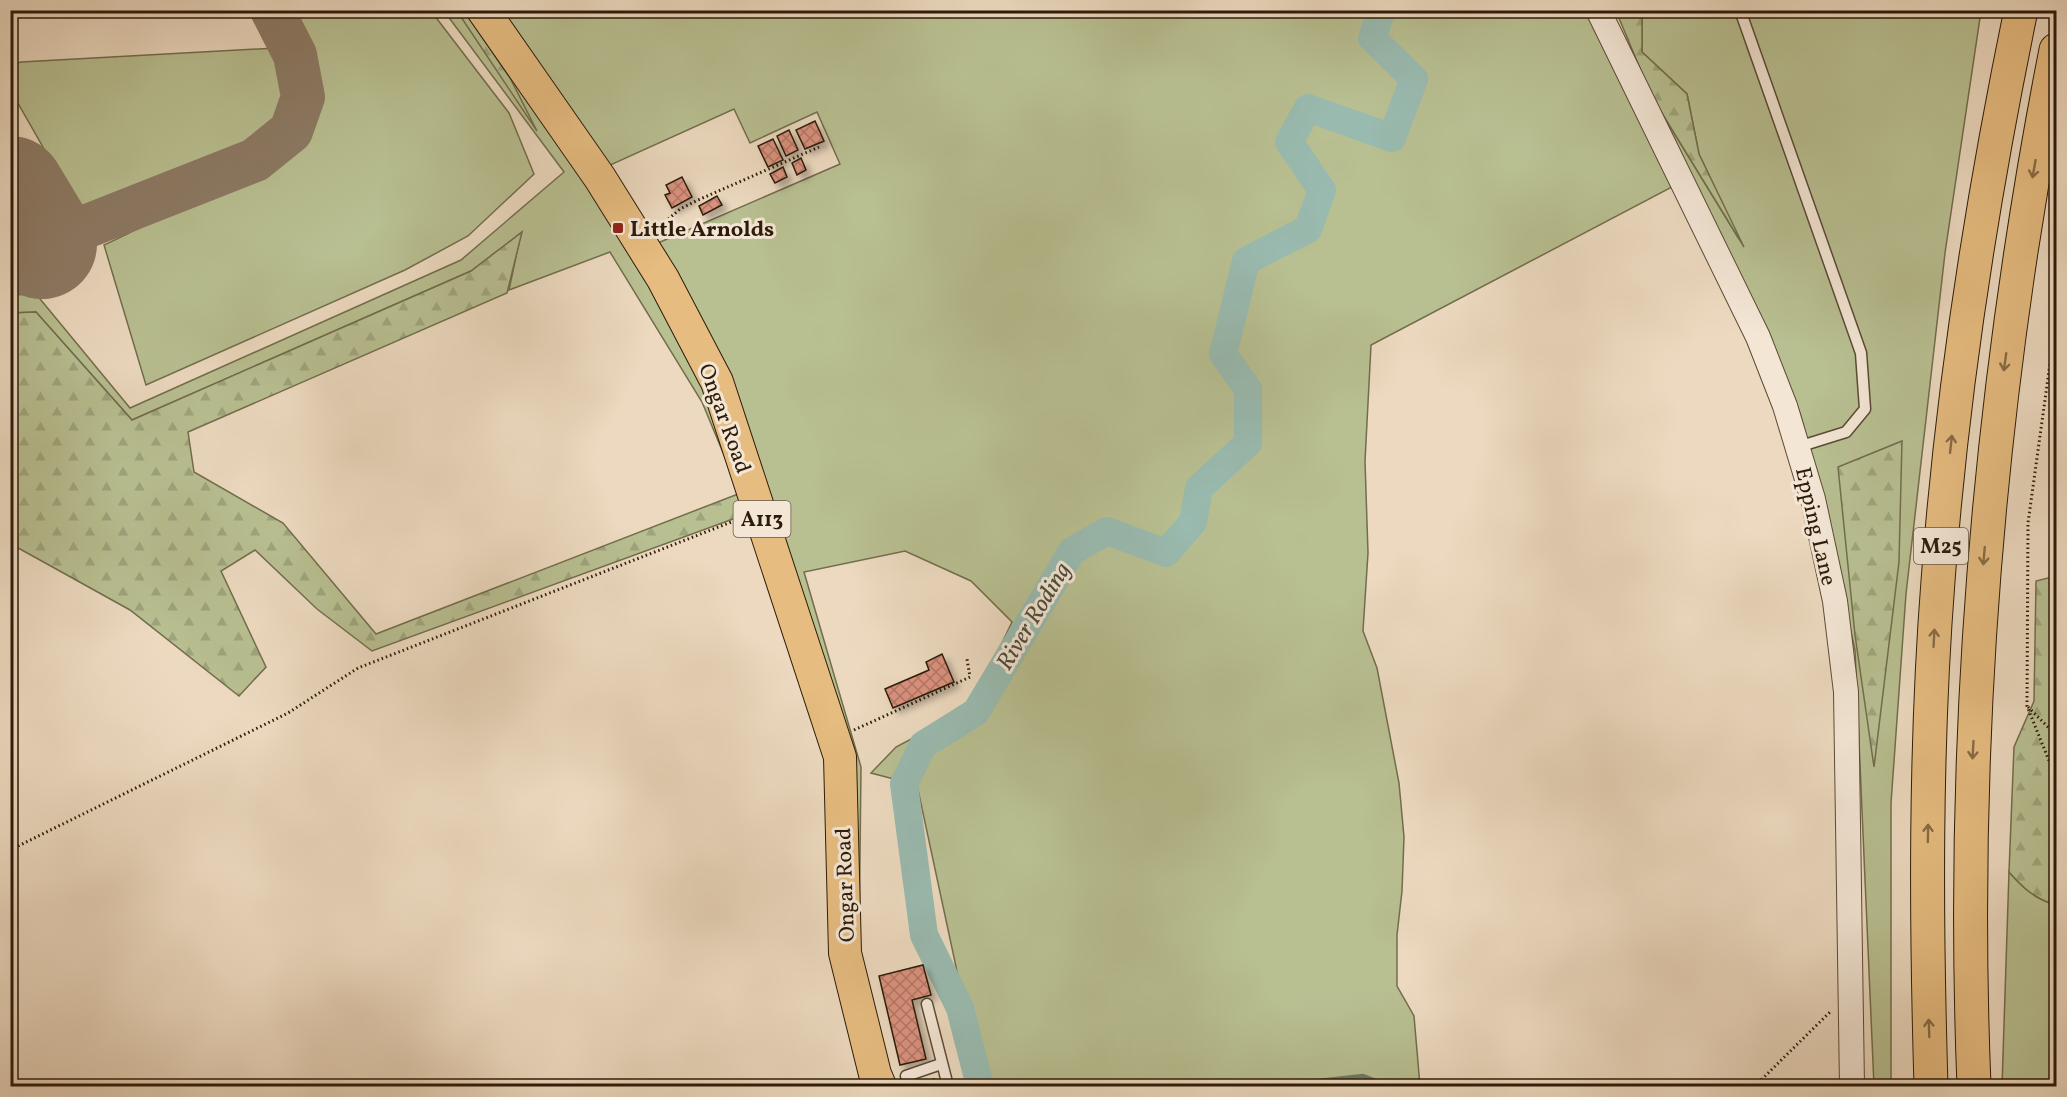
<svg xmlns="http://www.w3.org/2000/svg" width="2067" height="1097" viewBox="0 0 2067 1097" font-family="Vollkorn,serif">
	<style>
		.grass { fill: #b8bf91; stroke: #726d4c; stroke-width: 1.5; fill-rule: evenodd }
		.forest { fill: url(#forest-firs); stroke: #726d4c; stroke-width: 1.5 }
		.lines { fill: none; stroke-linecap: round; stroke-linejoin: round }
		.stream { stroke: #6d7a6c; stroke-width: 4.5 }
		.river { stroke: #99baaf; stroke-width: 28 }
		.taxiway { stroke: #8c7a64; stroke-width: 44 }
		.runway { stroke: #8c7a64; stroke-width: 110 }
		.building { fill: url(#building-cross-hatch); stroke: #2c1b08; stroke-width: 1.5; filter: url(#shadow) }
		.service-casing { stroke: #5c4a36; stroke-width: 13 }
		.tertiary-casing { stroke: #5c4a36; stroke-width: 26 }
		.primary-casing { stroke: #2c1b08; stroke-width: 34 }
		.motorway-casing { stroke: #2c1b08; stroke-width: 35 }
		.path { stroke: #2c1b08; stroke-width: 3; stroke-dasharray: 1.5 3; stroke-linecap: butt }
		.service { stroke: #f3e6d5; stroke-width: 10 }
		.tertiary { stroke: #f3e6d5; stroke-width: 24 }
		.primary { stroke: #e6bc80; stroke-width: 32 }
		.motorway { stroke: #e6bc80; stroke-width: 33 }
		.oneway { stroke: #896c44 }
		.poi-dot { fill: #8f2418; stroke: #f3e6d5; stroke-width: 2 }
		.labels { text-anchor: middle; stroke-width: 6; stroke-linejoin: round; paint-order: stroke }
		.shield { fill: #f3e6d5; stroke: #685846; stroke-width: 1.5 }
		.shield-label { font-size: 21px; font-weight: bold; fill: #2c1b08 }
		.poi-label { font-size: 22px; font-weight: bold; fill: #2c1b08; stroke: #f3e6d5; text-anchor: start }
		.street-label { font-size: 22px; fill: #2c1b08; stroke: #f3e6d5 }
		.water-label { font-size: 24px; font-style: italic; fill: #4d4b3a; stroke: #f3e6d5 }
	</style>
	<defs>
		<pattern id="forest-firs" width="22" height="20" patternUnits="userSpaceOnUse" patternTransform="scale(1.5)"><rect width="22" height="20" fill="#b8bf91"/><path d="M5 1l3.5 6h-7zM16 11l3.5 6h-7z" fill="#9ea47c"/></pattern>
		<pattern id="building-cross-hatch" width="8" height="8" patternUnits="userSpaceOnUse" patternTransform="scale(1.5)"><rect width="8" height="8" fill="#da917e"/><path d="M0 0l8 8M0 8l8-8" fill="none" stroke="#b17665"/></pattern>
		<filter id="shadow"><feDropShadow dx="5.5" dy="5.5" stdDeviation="3" flood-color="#0004"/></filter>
	</defs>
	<rect width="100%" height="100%" fill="#ecd9bf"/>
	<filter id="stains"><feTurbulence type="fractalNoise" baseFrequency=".00333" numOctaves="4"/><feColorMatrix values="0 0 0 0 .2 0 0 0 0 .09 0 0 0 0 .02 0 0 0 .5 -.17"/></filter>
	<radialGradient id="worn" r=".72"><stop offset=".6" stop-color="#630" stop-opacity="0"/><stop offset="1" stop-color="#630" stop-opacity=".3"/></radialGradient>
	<path class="grass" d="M291 11H431L509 113 534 174 468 236 405 270 146 385 104 245C130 233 156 219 183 208 216 195 265 181 290 156 328 118 319 51 291 11Z
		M444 11H1593L1672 187 1371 345 1365 461 1368 553 1363 631 1377 668 1399 783 1404 837 1402 891 1397 935V986L1414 1016 1420 1086H988L958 976 917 785 871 773 896 747 971 707 1012 622 971 581 905 551 804 572 861 767 859 947 872 1086 831 758 751 509 744 515 736 484 702 402 610 252 509 290 521 233 471 271 132 420 36 312 11 313 10 295 36 294 130 408 461 260 564 172ZM734 109 750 143 817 112 840 164 651 246 610 165Z
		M1640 11H1981L1945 253 1906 594 1891 803V1086H1874L1855 650 1816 471 1800 413 1745 287 1652 97 1739 239 1699 154 1687 94 1642 52V16Z
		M276 48C280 58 286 69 289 79 295 109 271 136 249 154L83 217 11 91V65L21 62Z
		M2009 872C2023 888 2035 899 2056 905V1086H2002Z"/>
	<path class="forest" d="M457 11H464L510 78 537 131Z
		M1616 11H1640L1642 16V52L1687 94 1699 154 1744 247 1652 97Z
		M522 232 507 293 188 432 194 472 283 523 376 634 738 494 744 515 372 651 317 609 255 550 221 571 266 667 239 696 130 610 11 544 10 313 36 312 132 420 471 271Z
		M1902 441 1899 562 1874 767 1855 635 1838 467Z
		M2056 576V905C2035 899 2023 888 2009 872L2014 747 2034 701 2036 581Z"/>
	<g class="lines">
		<path class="stream" d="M1274 1086 1363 1076 1389 1086"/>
		<path class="river" d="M980 1086 960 1008 924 935 904 784 923 745 976 712 1072 551 1107 531 1166 553 1193 522 1199 488 1248 443V389L1223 354 1246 261 1308 229 1322 190 1289 142 1308 108 1392 138 1414 79 1372 38 1382 10"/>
		<path class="taxiway" d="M10 250 42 244 255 160 291 131 303 97 295 55 272 10"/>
		<path class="runway" d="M10 191 42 244"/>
	</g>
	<path class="building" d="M815 121 824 141 805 149 796 130Z
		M789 130 798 150 786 156 777 136Z
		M773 139 783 160 768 167 758 146Z
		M801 158 806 170 797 175 792 163Z
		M783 167 787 177 775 183 770 174Z
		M682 177 692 197 672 208 665 195 670 193 666 185Z
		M717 196 722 205 703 215 699 206Z
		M942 654 954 682 893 708 885 689 929 670 926 662Z
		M923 965 931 995 912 1000 926 1059 900 1065 879 976Z
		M934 1079 937 1086H913Z"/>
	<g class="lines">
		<g class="service-casing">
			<path id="service" d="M1740 10 1861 353 1865 409 1846 432 1798 447
				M927 1004 948 1086
				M906 1076 941 1064"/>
		</g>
		<g class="tertiary-casing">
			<path id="tertiary" d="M1598 10 1758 337 1785 406 1813 499 1835 601 1846 692 1852 1086"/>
		</g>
		<g class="primary-casing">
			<path id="primary" d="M483 10 600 178 663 279 717 382 840 757 845 953 875 1074 880 1086"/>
		</g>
		<g class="motorway-casing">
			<path id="motorway" d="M1931 1086C1926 918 1925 749 1938 581 1952 389 1982 199 2021 10
				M1974 1086C1960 738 1989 392 2056 50"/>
		</g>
		<path class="path" d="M658 228 680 209 698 200 819 147
			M2056 320 2028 523 2027 706 2056 778
			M2028 707 2056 735
			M854 730 970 677 967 659
			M10 850 288 713 358 668 739 519
			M1755 1086 1830 1012"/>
		<use href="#service" class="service"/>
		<use href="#tertiary" class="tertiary"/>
		<use href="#primary" class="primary"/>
		<use href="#motorway" class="motorway"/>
	</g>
	<defs><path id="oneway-shaft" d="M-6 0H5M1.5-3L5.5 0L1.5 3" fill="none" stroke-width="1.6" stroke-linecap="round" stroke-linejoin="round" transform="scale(1.5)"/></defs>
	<g class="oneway">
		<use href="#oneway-shaft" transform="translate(2034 169) rotate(100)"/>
		<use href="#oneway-shaft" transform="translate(2005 362) rotate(98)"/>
		<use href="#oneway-shaft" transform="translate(1951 444) rotate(-84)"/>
		<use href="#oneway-shaft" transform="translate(1984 556) rotate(95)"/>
		<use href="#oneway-shaft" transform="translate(1934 638) rotate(-87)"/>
		<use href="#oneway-shaft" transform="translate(1973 750) rotate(93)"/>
		<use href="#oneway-shaft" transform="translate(1928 833) rotate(-89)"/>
		<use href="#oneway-shaft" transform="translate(1929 1028) rotate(-92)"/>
	</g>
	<rect class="poi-dot" x="612" y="222" width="12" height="12" rx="3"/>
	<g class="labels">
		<g class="shield">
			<rect x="733.5" y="501" width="57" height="36" rx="4.5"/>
			<rect x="1914" y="528" width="54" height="36" rx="4.5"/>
		</g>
		<g class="shield-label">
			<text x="762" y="526">A113</text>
			<text x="1941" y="553">M25</text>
		</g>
		<g class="poi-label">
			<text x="630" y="236">Little Arnolds</text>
		</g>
		<g class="street-label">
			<text transform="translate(726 418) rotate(70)" y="8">Ongar Road</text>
			<text transform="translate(1817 526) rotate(77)" y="8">Epping Lane</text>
			<text transform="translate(844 885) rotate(-92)" y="8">Ongar Road</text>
		</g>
		<g class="water-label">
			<text transform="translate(1033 616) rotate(-59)" y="8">River Roding</text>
		</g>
	</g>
	<rect width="2067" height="1097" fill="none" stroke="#ecd9bf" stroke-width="36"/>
	<rect x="12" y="12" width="2043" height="1073" fill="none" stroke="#2c1b08" stroke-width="3"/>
	<rect x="18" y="18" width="2031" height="1061" fill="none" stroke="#2c1b08" stroke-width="1.5"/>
	<rect width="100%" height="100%" filter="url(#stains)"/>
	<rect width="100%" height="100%" fill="url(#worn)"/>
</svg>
